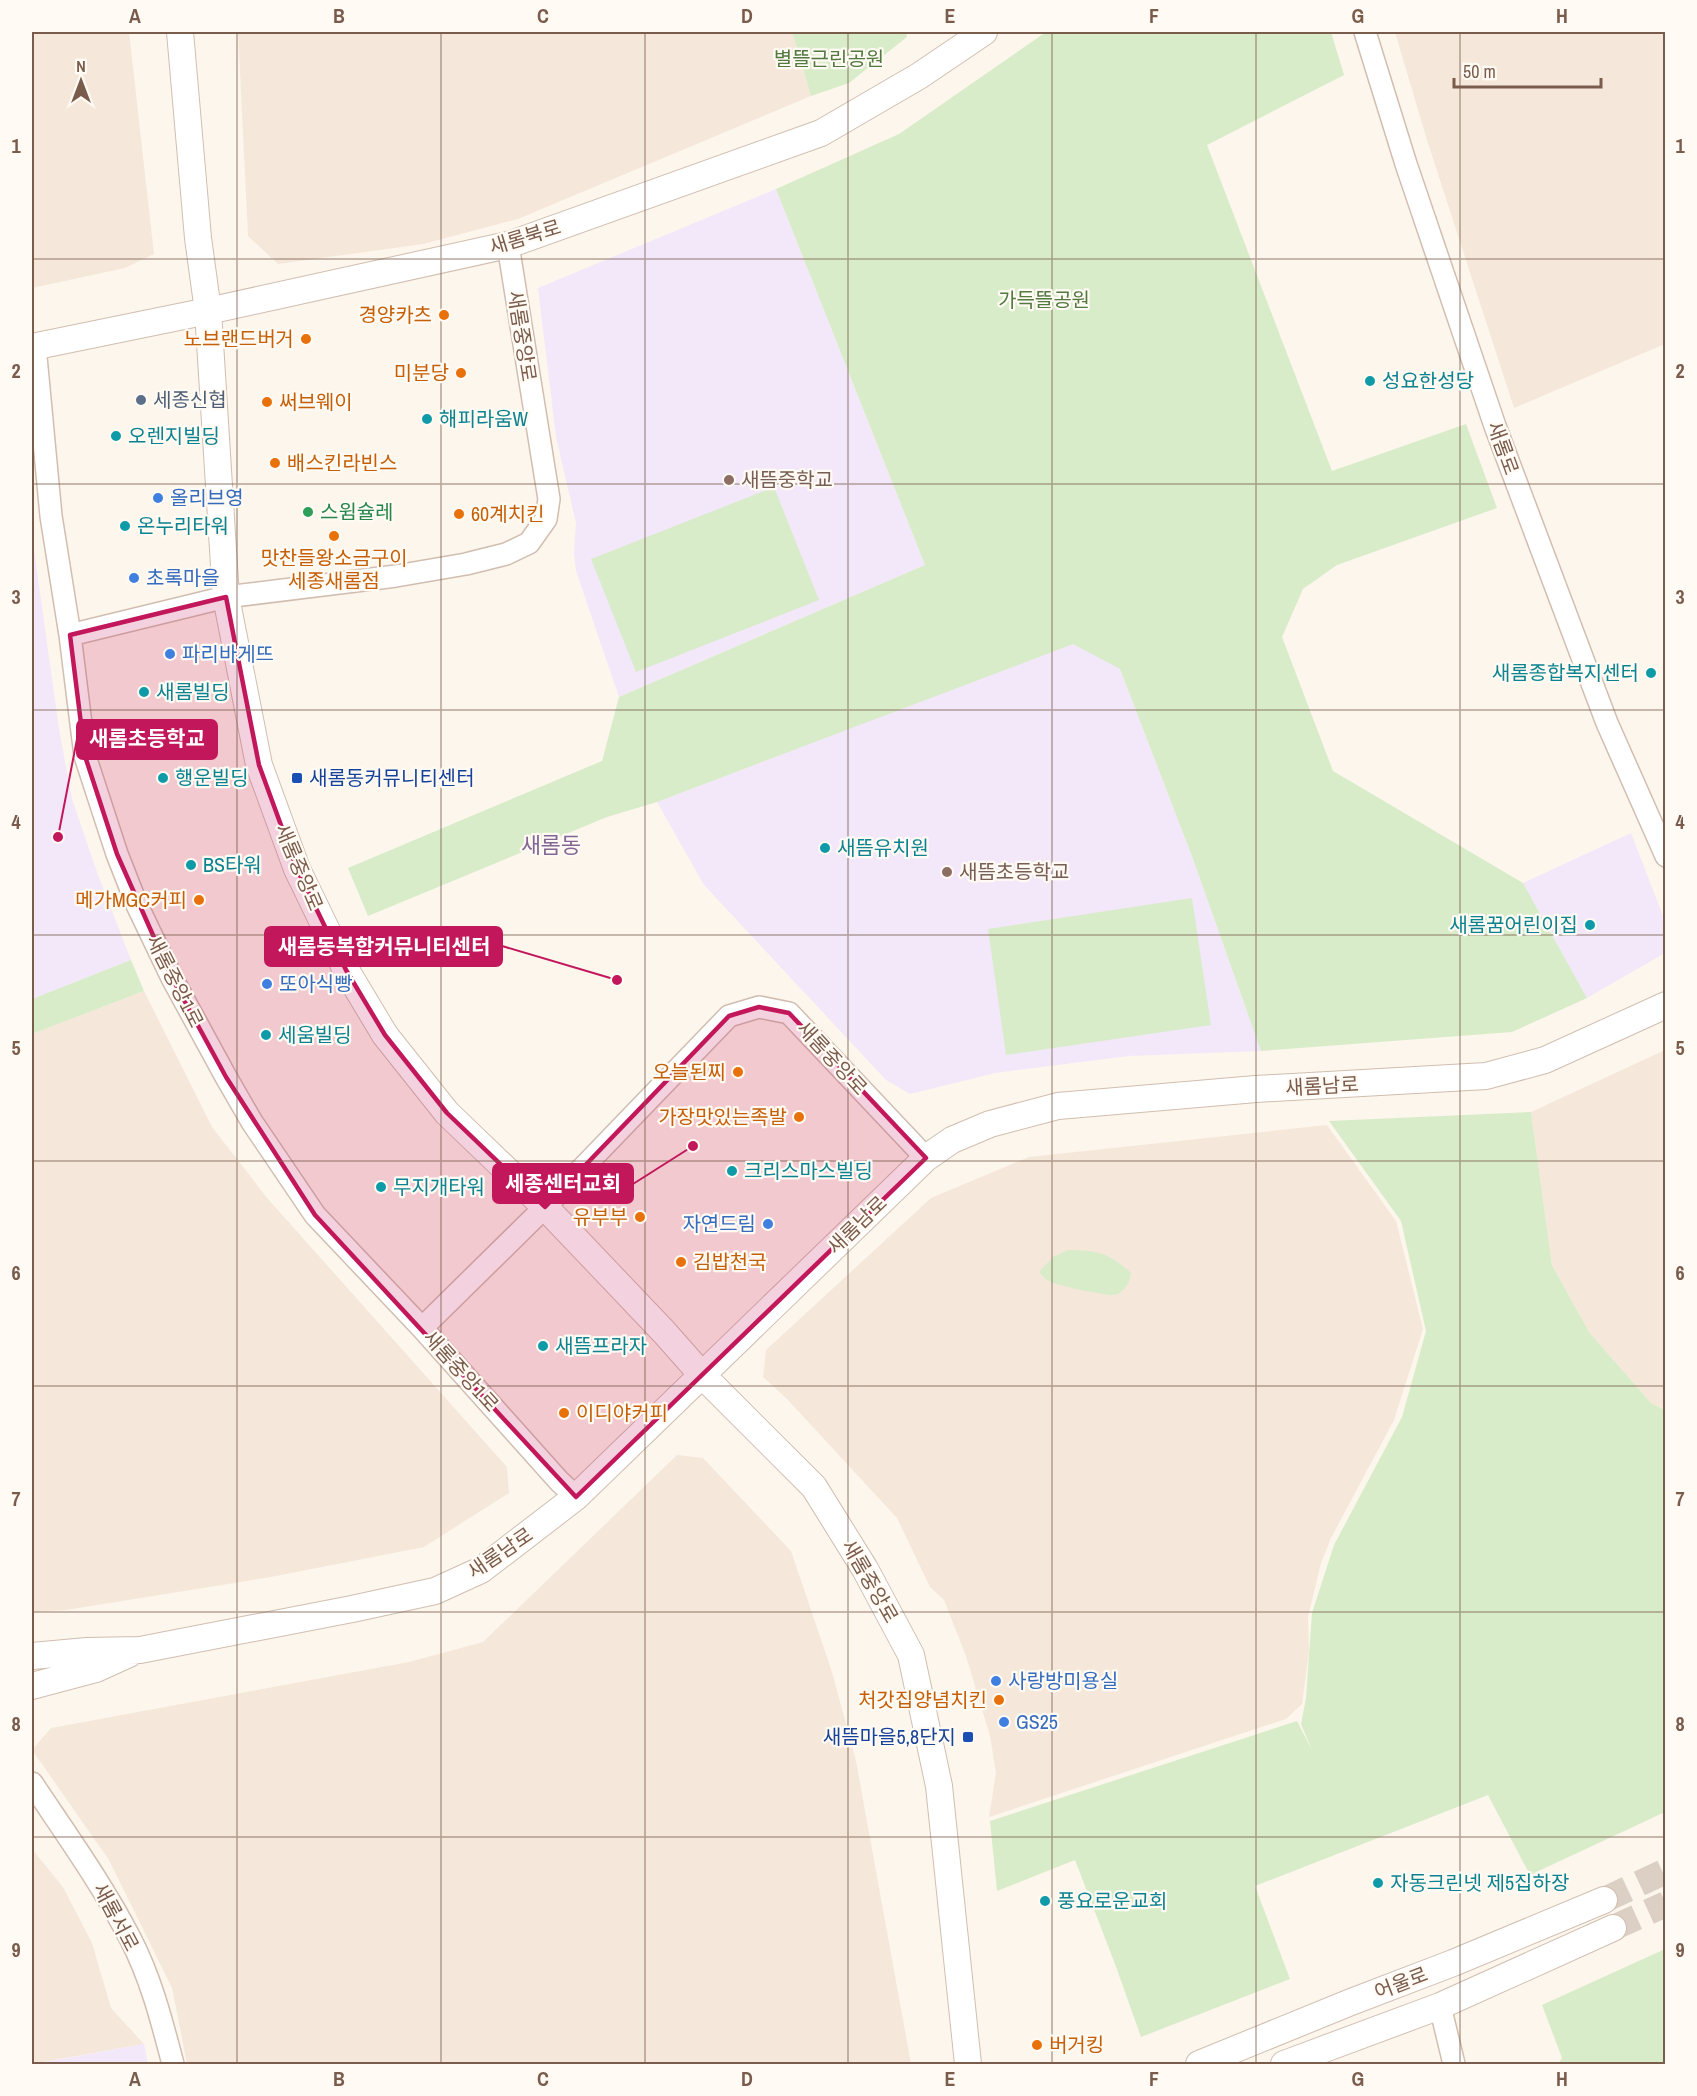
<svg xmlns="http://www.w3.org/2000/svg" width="1697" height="2096" viewBox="0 0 1697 2096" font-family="'Archivo Narrow','Noto Sans KR',sans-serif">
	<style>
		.residential { fill: #f5e8da }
		.education { fill: #f3e8fa }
		.green { fill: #d8ecc9 }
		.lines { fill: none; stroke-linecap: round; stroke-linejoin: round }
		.tertiary-tunnel { stroke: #dcd0c4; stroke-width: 26; stroke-dasharray: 26 13; stroke-linecap: butt }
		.minor-casing { stroke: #d1beb0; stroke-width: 24 }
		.tertiary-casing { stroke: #d1beb0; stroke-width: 28 }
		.minor { stroke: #fff; stroke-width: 21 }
		.tertiary { stroke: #fff; stroke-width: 26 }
		.marked { fill: #c2185b; fill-opacity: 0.2; stroke: #c2185b; stroke-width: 4.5; stroke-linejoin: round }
		.grid { fill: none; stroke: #7a5c4d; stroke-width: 1.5; stroke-opacity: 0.55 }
		.food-dot { fill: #e8710a; stroke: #fffaf3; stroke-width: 2 }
		.culture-dot { fill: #0f9aa8; stroke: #fffaf3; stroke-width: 2 }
		.service-dot { fill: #5c6f8a; stroke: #fffaf3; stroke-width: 2 }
		.education-dot { fill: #8d6e63; stroke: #fffaf3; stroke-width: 2 }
		.shop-dot { fill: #3f7fe0; stroke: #fffaf3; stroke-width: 2 }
		.leisure-dot { fill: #2e9e5b; stroke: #fffaf3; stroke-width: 2 }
		.transit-dot { fill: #1a4fb4; stroke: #fffaf3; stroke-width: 2 }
		.labels { text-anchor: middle; stroke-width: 4.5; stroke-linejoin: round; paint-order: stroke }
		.park-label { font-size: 20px; fill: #537a41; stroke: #fffaf3 }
		.street-label { font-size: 20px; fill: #7a5c4d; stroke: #fffaf3 }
		.food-label { font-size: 20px; fill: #c56008; stroke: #fffaf3; text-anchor: end }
		.culture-label { font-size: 20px; fill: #0d838f; stroke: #fffaf3; text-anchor: start }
		.service-label { font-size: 20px; fill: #4e5e75; stroke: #fffaf3; text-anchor: start }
		.education-label { font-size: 20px; fill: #785e54; stroke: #fffaf3; text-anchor: start }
		.shop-label { font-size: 20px; fill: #366cbe; stroke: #fffaf3; text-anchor: start }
		.leisure-label { font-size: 20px; fill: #27864d; stroke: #fffaf3; text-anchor: start }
		.transit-label { font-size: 20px; fill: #164399; stroke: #fffaf3; text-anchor: start }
		.quarter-label { font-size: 22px; fill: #846695; stroke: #fffaf3 }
		.leader { fill: none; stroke: #c2185b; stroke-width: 2 }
		.callout-dot { fill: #c2185b; stroke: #fffaf3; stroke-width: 2 }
		.callout { fill: #c2185b; stroke: #c2185b; stroke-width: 2 }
		.callout-label { font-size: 21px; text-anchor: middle; font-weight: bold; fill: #fff }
		.neatline { fill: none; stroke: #7a5c4d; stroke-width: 2 }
		.grid-label { font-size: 20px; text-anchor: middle; font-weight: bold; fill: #7a5c4d }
	</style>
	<rect width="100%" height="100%" fill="#fdf6ec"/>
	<path class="residential" d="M32 32H129L154 254 125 268 32 288Z
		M238 32H792L811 96 518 219 423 244 278 264 248 236Z
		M1395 32H1665V344L1514 408 1426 137Z
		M144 991 212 1127 268 1199 507 1467 509 1493 424 1547 271 1577 66 1610 32 1612V1034Z
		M1665 1050V1410L1651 1403 1589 1332 1552 1265 1531 1112Z
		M1327 1125 1396 1221 1423 1329 1394 1420 1331 1538 1321 1563 1308 1617 1309 1652 1302 1704 1286 1719 989 1817 996 1773 990 1736 966 1656 944 1600 930 1587 897 1518 787 1399 763 1377 766 1350 931 1198 1029 1157Z
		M677 1455 703 1458 791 1551 832 1672 856 1761 911 2064H187L172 1988 109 1860 32 1750 51 1728 409 1662 483 1642Z
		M32 1849 63 1887 92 1943 111 2008 144 2044 32 2064Z"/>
	<path class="education" d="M776 189 925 565 619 697 576 571 574 553 576 523 556 437 538 288Z
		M32 535 59 729 72 799 98 875 131 960 32 999Z
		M1073 643 1120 669 1193 859 1261 1051 1129 1056 995 1073 910 1094 886 1080 704 885 657 802Z
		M1631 833 1665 921V953L1587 998 1523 883Z
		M144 2044 148 2064H34Z"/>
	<path class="green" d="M792 32H906L907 37 849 83 811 96Z
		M1046 32H1331L1344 75 1207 145 1332 471 1466 424 1497 508 1337 565 1303 589 1282 637 1333 771 1523 883 1587 998 1512 1032 1261 1051 1193 859 1120 669 1073 644 657 802 607 817 368 916 348 868 602 761 619 697 925 565 776 189 899 134Z
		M774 487 819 600 636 672 591 559Z
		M1192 898 1211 1025 1006 1055 988 929Z
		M131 960 144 991 32 1034V999Z
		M1531 1112 1552 1265 1589 1332 1651 1403 1665 1410V1812L1530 1875 1488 1795 1255 1886 1290 1979 1141 2037 1115 1964 1075 1860 997 1891 990 1821 1297 1721 1312 1750 1301 1724 1306 1698 1312 1613 1334 1545 1402 1417 1426 1331 1401 1221 1329 1121Z
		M1068 1250C1097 1250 1109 1253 1131 1273 1130 1282 1125 1292 1115 1295 1107 1296 1057 1286 1049 1281 1045 1279 1042 1275 1039 1272L1053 1257Z
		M1665 1949V2064H1558L1562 2058 1542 2005Z"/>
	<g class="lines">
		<path class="tertiary-tunnel" d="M1604 1900 1666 1871
			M1613 1928 1666 1904"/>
		<g class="minor-casing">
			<path id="minor" d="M1365 32 1406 164 1495 426 1607 723 1666 856
				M35 346 51 516 70 635 85 756 117 854 137 905 172 978 226 1077 252 1122 315 1215 422 1328 559 1481 576 1497
				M70 635 226 597 396 576 466 564 506 554 529 543 546 519 549 499 508 245
				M422 1328 545 1207 729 1016 759 1007 789 1013 926 1158
				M32 1783C66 1834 102 1884 130 1938 151 1978 162 2022 173 2064
				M1440 2006 1454 2064"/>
		</g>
		<g class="tertiary-casing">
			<path id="tertiary" d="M180 32 198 238 208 311 226 597 259 765 297 869 346 970 385 1035 447 1113 545 1207 664 1332 702 1375 814 1487 865 1569 911 1655 939 1786 968 2064
				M32 347 208 311 508 245 821 133 919 76 984 32
				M32 1656 87 1651 140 1650 352 1609 435 1591 481 1570 576 1497 926 1158 952 1140 990 1124 1058 1106 1256 1089 1486 1076 1545 1060 1666 1005
				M32 1686 96 1669 129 1654
				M1199 2064 1351 2002 1453 1963 1604 1900
				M1284 2064 1440 2006 1613 1928"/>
		</g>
		<use href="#minor" class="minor"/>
		<use href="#tertiary" class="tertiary"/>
	</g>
	<path class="marked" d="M226 597 259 765 297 869 346 970 385 1035 447 1113 545 1207 729 1016 759 1007 789 1013 926 1158 576 1497 315 1215 226 1077 172 978 117 854 85 756 70 635Z"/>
	<path class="grid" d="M237 32V2064M441 32V2064M645 32V2064M848 32V2064M1052 32V2064M1256 32V2064M1460 32V2064M32 259H1666M32 484H1666M32 710H1666M32 935H1666M32 1161H1666M32 1386H1666M32 1612H1666M32 1837H1666"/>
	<g class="food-dot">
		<circle cx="444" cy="315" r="6"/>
		<circle cx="306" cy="339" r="6"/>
		<circle cx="461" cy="373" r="6"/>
		<circle cx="267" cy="402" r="6"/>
		<circle cx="275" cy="463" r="6"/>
		<circle cx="459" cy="514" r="6"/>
		<circle cx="334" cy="536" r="6"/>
		<circle cx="199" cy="900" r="6"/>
		<circle cx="738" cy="1072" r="6"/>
		<circle cx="799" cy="1117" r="6"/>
		<circle cx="640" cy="1217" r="6"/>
		<circle cx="681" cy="1262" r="6"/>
		<circle cx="564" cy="1413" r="6"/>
		<circle cx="999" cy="1700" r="6"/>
		<circle cx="1037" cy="2045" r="6"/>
	</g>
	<g class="culture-dot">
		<circle cx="1370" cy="381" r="6"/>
		<circle cx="427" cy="419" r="6"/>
		<circle cx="116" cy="436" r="6"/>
		<circle cx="125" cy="526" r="6"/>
		<circle cx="1651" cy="673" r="6"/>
		<circle cx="144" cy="692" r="6"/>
		<circle cx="163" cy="778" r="6"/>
		<circle cx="825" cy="848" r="6"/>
		<circle cx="191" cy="865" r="6"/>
		<circle cx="1590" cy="925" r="6"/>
		<circle cx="266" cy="1035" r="6"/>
		<circle cx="732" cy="1171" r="6"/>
		<circle cx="381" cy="1187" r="6"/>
		<circle cx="543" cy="1346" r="6"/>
		<circle cx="1378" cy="1883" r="6"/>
		<circle cx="1045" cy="1901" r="6"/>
	</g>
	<circle class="service-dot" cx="141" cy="400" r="6"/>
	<g class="education-dot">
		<circle cx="729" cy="480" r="6"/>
		<circle cx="947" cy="872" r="6"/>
	</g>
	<g class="shop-dot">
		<circle cx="158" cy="498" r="6"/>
		<circle cx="134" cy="578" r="6"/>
		<circle cx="170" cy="654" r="6"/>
		<circle cx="267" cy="984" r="6"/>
		<circle cx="768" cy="1224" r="6"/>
		<circle cx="996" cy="1681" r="6"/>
		<circle cx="1004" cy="1722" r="6"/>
	</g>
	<circle class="leisure-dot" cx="308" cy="512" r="6"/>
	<g class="transit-dot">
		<rect x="291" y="772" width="12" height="12" rx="3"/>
		<rect x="962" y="1731" width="12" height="12" rx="3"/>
	</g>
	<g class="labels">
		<g class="park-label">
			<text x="829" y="66">별뜰근린공원</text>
			<text x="1044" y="307">가득뜰공원</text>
		</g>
		<g class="street-label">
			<text transform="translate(525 237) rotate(-17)" y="7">새롬북로</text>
			<text transform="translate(522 336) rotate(81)" y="7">새롬중앙로</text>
			<text transform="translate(1503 448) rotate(70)" y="7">새롬로</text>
			<text transform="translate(299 867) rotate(67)" y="7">새롬중앙로</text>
			<text transform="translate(175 981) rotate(63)" y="7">새롬중앙1로</text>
			<text transform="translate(832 1058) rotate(47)" y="7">새롬중앙로</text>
			<text transform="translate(1322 1086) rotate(-3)" y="7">새롬남로</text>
			<text transform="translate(857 1225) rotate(-44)" y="7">새롬남로</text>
			<text transform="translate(461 1371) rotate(48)" y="7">새롬중앙1로</text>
			<text transform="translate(500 1553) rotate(-34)" y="7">새롬남로</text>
			<text transform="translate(870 1581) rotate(60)" y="7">새롬중앙로</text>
			<text transform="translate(116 1917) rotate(62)" y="7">새롬서로</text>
			<text transform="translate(1401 1983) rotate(-21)" y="7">어울로</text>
		</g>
		<g class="food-label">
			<text x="432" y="322">경양카츠</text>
			<text x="294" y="346">노브랜드버거</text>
			<text x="449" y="380">미분당</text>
			<text x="279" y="409" text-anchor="start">써브웨이</text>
			<text x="287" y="470" text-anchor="start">배스킨라빈스</text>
			<text x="471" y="521" text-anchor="start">60계치킨</text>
			<text x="334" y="565" text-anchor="middle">맛찬들왕소금구이<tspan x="334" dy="23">세종새롬점</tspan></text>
			<text x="187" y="907">메가MGC커피</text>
			<text x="726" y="1079">오늘된찌</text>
			<text x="787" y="1124">가장맛있는족발</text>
			<text x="628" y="1224">유부부</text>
			<text x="693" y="1269" text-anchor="start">김밥천국</text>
			<text x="576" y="1420" text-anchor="start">이디야커피</text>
			<text x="987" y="1707">처갓집양념치킨</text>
			<text x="1049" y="2052" text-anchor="start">버거킹</text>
		</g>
		<g class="culture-label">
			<text x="1382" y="388">성요한성당</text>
			<text x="439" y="426">해피라움W</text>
			<text x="128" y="443">오렌지빌딩</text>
			<text x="137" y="533">온누리타워</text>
			<text x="1639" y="680" text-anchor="end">새롬종합복지센터</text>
			<text x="156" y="699">새롬빌딩</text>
			<text x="175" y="785">행운빌딩</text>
			<text x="837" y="855">새뜸유치원</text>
			<text x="203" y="872">BS타워</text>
			<text x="1578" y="932" text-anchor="end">새롬꿈어린이집</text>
			<text x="278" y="1042">세움빌딩</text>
			<text x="744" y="1178">크리스마스빌딩</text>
			<text x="393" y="1194">무지개타워</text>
			<text x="555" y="1353">새뜸프라자</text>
			<text x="1390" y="1890">자동크린넷 제5집하장</text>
			<text x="1057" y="1908">풍요로운교회</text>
		</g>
		<g class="service-label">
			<text x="153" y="407">세종신협</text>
		</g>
		<g class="education-label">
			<text x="741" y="487">새뜸중학교</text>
			<text x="959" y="879">새뜸초등학교</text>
		</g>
		<g class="shop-label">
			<text x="170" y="505">올리브영</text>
			<text x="146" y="585">초록마을</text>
			<text x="182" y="661">파리바게뜨</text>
			<text x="279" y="991">또아식빵</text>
			<text x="756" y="1231" text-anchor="end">자연드림</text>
			<text x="1008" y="1688">사랑방미용실</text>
			<text x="1016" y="1729">GS25</text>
		</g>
		<g class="leisure-label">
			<text x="320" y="519">스윔슐레</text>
		</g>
		<g class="transit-label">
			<text x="309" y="785">새롬동커뮤니티센터</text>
			<text x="956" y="1744" text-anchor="end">새뜸마을5,8단지</text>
		</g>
		<g class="quarter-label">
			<text x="551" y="853">새롬동</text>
		</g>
	</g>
	<path class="leader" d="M58 837L77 739M617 980L502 946M693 1146L633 1184"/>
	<g class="callout-dot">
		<circle cx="58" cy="837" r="6"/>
		<circle cx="617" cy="980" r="6"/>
		<circle cx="693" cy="1146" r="6"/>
	</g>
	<g class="callout">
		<rect x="77" y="720" width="140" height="39" rx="6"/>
		<rect x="265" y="927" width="237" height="39" rx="6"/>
		<rect x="493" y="1164" width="140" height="39" rx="6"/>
	</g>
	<g class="callout-label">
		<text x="147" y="746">새롬초등학교</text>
		<text x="384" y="954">새롬동복합커뮤니티센터</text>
		<text x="563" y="1191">세종센터교회</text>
	</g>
	<rect width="1697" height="2096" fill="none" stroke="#fffaf3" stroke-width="66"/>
	<g transform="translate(81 81)" stroke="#fffaf3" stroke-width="4.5" paint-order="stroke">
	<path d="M0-4.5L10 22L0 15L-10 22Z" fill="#7a5c4d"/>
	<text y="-9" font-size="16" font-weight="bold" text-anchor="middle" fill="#7a5c4d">N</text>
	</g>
	<path d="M1454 78v9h147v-9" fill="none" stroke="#7a5c4d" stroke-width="3"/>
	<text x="1463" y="78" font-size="18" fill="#7a5c4d" stroke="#fffaf3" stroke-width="4.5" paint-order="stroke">50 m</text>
	<rect x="33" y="33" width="1631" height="2030" class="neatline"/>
	<g class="grid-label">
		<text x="135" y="23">A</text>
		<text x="339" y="23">B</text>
		<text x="543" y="23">C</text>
		<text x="747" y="23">D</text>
		<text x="950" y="23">E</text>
		<text x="1154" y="23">F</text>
		<text x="1358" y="23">G</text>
		<text x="1562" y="23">H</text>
		<text x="16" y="153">1</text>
		<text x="1680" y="153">1</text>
		<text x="16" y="378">2</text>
		<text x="1680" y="378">2</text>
		<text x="16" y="604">3</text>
		<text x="1680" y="604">3</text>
		<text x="16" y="829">4</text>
		<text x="1680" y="829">4</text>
		<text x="16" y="1055">5</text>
		<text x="1680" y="1055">5</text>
		<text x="16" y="1280">6</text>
		<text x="1680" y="1280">6</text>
		<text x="16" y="1506">7</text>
		<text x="1680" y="1506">7</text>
		<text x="16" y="1731">8</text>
		<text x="1680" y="1731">8</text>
		<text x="16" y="1957">9</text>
		<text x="1680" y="1957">9</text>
		<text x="135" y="2086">A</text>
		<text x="339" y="2086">B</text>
		<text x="543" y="2086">C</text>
		<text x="747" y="2086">D</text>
		<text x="950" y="2086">E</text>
		<text x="1154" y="2086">F</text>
		<text x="1358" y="2086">G</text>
		<text x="1562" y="2086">H</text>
	</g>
</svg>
